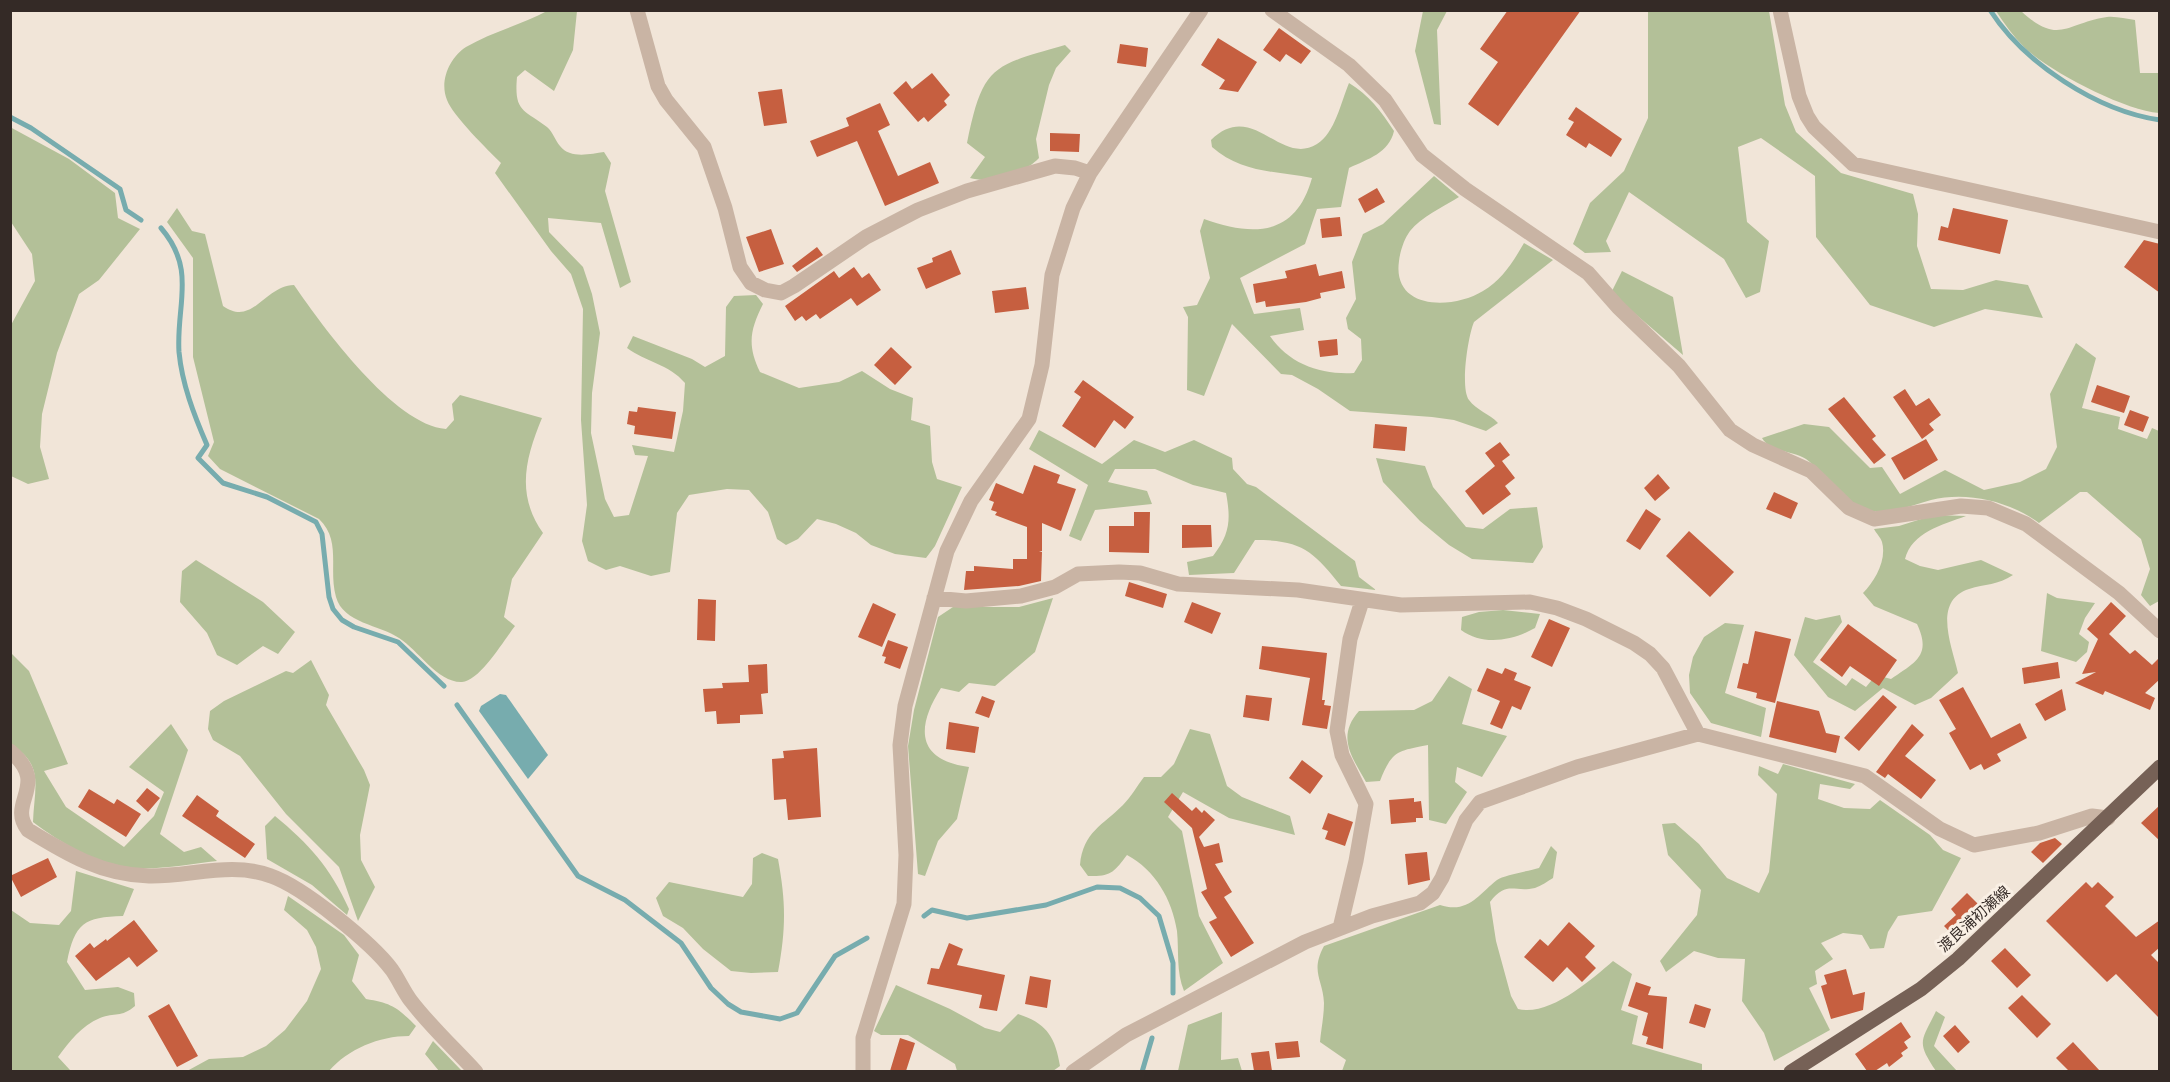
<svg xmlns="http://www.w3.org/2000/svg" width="2170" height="1082" viewBox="0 0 2170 1082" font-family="Arial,'Noto Sans JP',sans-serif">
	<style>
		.green { fill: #b3c098 }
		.water { fill: #77acae }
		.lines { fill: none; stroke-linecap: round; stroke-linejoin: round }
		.stream { stroke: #77acae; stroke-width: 5 }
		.building { fill: #c65f40 }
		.minor { stroke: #c9b4a4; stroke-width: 15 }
		.major { stroke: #766156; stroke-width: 15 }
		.labels { text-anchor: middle; stroke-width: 6; stroke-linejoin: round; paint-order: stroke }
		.street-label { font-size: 15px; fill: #342a26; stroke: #f9efe4 }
	</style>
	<rect width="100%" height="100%" fill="#f1e5d8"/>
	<path class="green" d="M547 11H577L573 50 554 91 525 70 517 77C514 112 523 109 547 127 553 132 555 140 560 146 570 159 590 154 604 152L611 163 605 191 631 282 620 288 601 223 548 218 549 232 583 267 592 294 600 333 592 393 591 433 605 499 614 517 629 515 648 456 635 455 632 445 674 452 683 411 685 383C669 364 646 362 627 348L633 336 692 359 705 367 725 356 726 307 734 296 756 295 763 304C750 330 747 345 760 372L799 388 839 382 862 371 890 389 913 398 911 420 930 426 932 462 937 479 962 487 935 546 926 558 895 554 871 545 856 533 836 524 817 519 798 539 786 545 777 539 768 512 749 490 727 489 689 495 677 513 670 572 651 576 620 566 606 570 588 561 582 541 587 505 581 420 583 309 571 274 551 251 495 173 501 163C488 150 453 116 447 100 439 81 450 57 466 47 491 32 521 25 547 11Z
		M1423 11H1447L1437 30 1441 125 1434 124 1415 51Z
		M1648 11H1769L1785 105 1796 132 1841 173 1913 194 1918 214 1917 246 1931 289 1963 290 1996 280 2028 285 2043 318 1985 309 1934 327 1870 305 1816 237 1815 176 1761 138 1738 147 1747 222 1769 241 1760 292 1746 298 1724 259 1629 192 1606 241 1611 252 1585 253 1573 244 1590 203 1624 171 1648 118Z
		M1996 11H2021C2059 46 2066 23 2107 17 2116 16 2126 19 2135 20L2140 73H2159V113C2124 110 2050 72 2024 47 2013 36 2004 23 1996 11Z
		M1065 45 1071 51 1056 68 1049 85 1036 139 1039 158C1024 174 991 184 970 178L985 157 967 143C983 65 992 66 1065 45Z
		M1349 83C1369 95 1381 111 1394 131 1389 153 1368 159 1349 168L1341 207 1317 209 1305 244 1240 278 1254 314 1300 308 1304 330 1270 336C1289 364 1321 375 1354 373L1362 360 1361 339 1348 329 1346 318 1356 299 1352 262 1363 234 1383 224 1434 176 1459 197C1443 207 1421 217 1410 231 1404 239 1400 252 1399 261 1392 310 1452 310 1483 291 1502 280 1513 262 1524 243L1553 260 1474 322C1468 336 1460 388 1469 400 1476 410 1490 414 1498 423L1486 431 1454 420 1432 417 1350 411 1318 389 1292 375 1281 374 1232 324 1204 396 1187 390 1188 317 1183 307 1197 305 1210 278 1200 231 1204 219C1254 237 1296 236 1312 178 1276 171 1241 173 1212 147L1211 140C1253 99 1280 167 1317 144 1335 133 1341 102 1349 83Z
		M10 127 69 159 115 193 118 218 140 229 99 280 79 294 57 353 42 414 40 447 49 479 28 484 11 476V325L35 281 32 254 11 222Z
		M177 208 192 231 205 234 223 306C253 327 264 286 294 285 323 327 394 425 446 429L454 420 452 404 460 395 542 418C525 459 516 495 543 533L512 579 504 617 515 626C504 640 480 681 462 682 438 683 418 650 399 638 380 625 343 623 336 597 328 569 342 541 319 519L220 469 208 456 214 442 193 357V258L167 222Z
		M1622 271 1673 297 1683 355 1611 293Z
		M2076 343 2096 358 2082 408 2120 417 2118 429 2147 439 2152 428 2159 431V601L2150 606 2141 595 2150 569 2141 539 2087 492H2080L2039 523C2009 501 1967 491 1931 500 1906 507 1885 517 1860 508 1841 502 1823 471 1806 459 1792 450 1771 453 1762 438L1804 424 1829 427 1870 468 1882 467 1900 494 1945 470 1984 490 2020 482 2046 469 2057 447 2050 394Z
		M1039 430 1102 464 1134 440 1165 452 1194 440 1232 458 1233 469 1247 484 1256 487 1355 561 1359 577 1376 590 1341 586C1313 551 1302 540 1255 540L1234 573 1189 575 1187 562 1213 556C1230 534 1231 520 1226 493L1193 485 1155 469H1115L1108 482 1147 491 1152 504 1095 510 1081 541 1069 536 1088 485 1029 449Z
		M1376 458 1425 466 1433 487 1466 527 1483 529 1510 509 1537 507 1543 547 1533 563 1472 559 1449 545 1420 521 1383 482Z
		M1934 515 1966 516C1942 525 1912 532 1905 559L1920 566 1938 570 1981 560 2013 575C1998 585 1985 584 1969 589 1932 601 1952 646 1958 673L1931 698 1915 705 1883 688 1855 711 1828 697 1794 655 1805 617 1816 620 1840 615 1842 622 1813 662 1846 686 1852 678 1866 687 1876 675 1891 679C1915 662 1932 656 1917 624L1874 606 1863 593C1875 581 1887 560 1882 542 1881 538 1876 533 1874 529L1899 526Z
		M196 560 263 602 295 632 278 654 263 646 237 665 217 655 207 633 180 602 182 571Z
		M2047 593 2057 598 2095 603 2085 618 2079 634 2089 642 2087 652 2076 662 2041 651Z
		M1053 598 1035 652 995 686 969 683 959 692 941 688C916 727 916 760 969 767L957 819 938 841 925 876 918 874 908 746 914 710 938 617 953 607H1019Z
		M1503 610 1540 614 1535 628C1512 641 1483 646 1461 630L1462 617 1479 612Z
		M1725 623 1744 625 1725 693 1766 708 1761 737 1711 723 1690 693 1689 675 1693 657 1704 637Z
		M10 652 29 671 68 764 44 771 66 807 124 847 154 816 164 792 129 767 171 724 188 750 160 834 184 852 201 847 217 861C190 864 160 870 133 868 97 865 61 843 33 822 34 789 45 764 11 745Z
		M311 660 329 695 326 705 364 770 370 785 360 835 361 860 375 887 358 921 339 867 286 814 240 756 213 740 208 729 210 711 224 701 286 671 293 673Z
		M1449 676 1472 689 1462 724 1507 736 1482 777 1457 767 1455 782 1467 792 1446 824 1429 820 1428 745C1398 751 1392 750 1380 781L1366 782C1352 757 1336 737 1359 711L1414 710 1432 701Z
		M1190 729 1210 734 1227 786 1242 797 1290 816 1295 835 1229 818 1183 792 1168 817 1182 831 1199 916 1223 963 1184 991C1176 972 1179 951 1177 931 1172 899 1155 870 1127 855 1114 872 1111 877 1088 876L1080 865C1083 832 1103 825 1123 805 1131 797 1137 786 1144 777H1161L1174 764Z
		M1783 764 1855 784 1850 789 1820 784 1818 799 1844 808 1870 809 1880 800 1930 835 1943 850 1961 858 1932 911 1898 916 1888 932 1884 948 1870 949 1862 935 1843 933 1821 943 1833 959 1815 971 1817 984 1809 988 1830 1030 1774 1061 1764 1033 1742 1001 1745 959 1718 958 1694 951 1666 972 1660 961 1697 915 1701 890 1668 855 1662 824 1675 823 1699 844 1727 878 1759 893 1769 872 1777 794 1758 775 1759 766 1778 774Z
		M275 816C309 844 330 867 349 909L347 915 312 885 267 859 265 826Z
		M1551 846 1557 852 1553 878C1548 881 1541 886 1535 888 1514 893 1507 880 1490 902L1496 941 1511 996 1518 1009C1549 1017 1591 980 1613 961L1632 974 1621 1010 1638 1016 1632 1044 1702 1064V1071H1342L1346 1060 1320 1042C1321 1030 1324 1016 1324 1003 1323 979 1310 972 1324 946L1440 905C1468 914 1478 895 1497 880 1504 875 1529 871 1539 868Z
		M762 853 778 859C786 903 786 928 778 972L751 973 731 971 703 949 683 928 663 916 656 898 669 882 743 897 752 884 753 858Z
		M76 871 134 889 123 916C84 917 75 923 67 962L85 990 118 987 134 993 135 1006C121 1018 115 1012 100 1018 81 1026 70 1041 58 1057L70 1070 68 1071H11V910L30 923 59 925 71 911Z
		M288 896 344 935 359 955 352 981 366 999C392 1003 398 1008 416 1026L409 1036C379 1036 348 1049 329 1071H187L209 1059 243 1057 266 1046 285 1030 307 1001 321 969 316 947 307 930 284 910Z
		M896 985 950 1009 985 1028 1000 1032 1018 1014C1046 1023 1055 1036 1060 1066L1053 1071H957L955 1064 908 1035H881L874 1031Z
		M1936 1011 1945 1017 1934 1046 1957 1071H1936C1916 1041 1921 1042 1936 1011Z
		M1222 1012 1221 1060 1238 1058 1242 1071H1178L1188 1025Z
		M433 1041 462 1071H439L425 1054Z"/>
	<path class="water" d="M500 694 506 695 548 755 528 779 479 711 481 706Z"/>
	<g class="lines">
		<path class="stream" d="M1990 10C2024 63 2097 111 2160 120
			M10 117 31 128 120 189 126 210 141 220
			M161 228C197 270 176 304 179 352 182 384 194 415 207 445L198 458 223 483 267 497 316 522 322 534 329 597 333 609 342 620 354 627 398 642 444 686
			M457 705 578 876 625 900 681 943 711 988 728 1004 741 1012 780 1019 797 1013 835 956 867 938
			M924 916 932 910 967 918 1046 905 1097 887 1120 888 1140 898 1159 916 1173 963V993
			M1142 1072 1152 1038"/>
	</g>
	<path class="building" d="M1508 10H1581L1498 126 1468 104 1498 62 1480 49Z
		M1279 28 1311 51 1301 64 1286 54 1280 62 1263 50Z
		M1218 38 1257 62 1238 92 1219 89 1225 80 1201 65Z
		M1120 44 1148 48 1146 67 1117 63Z
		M932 73 950 95 944 101 947 105 928 122 924 117 918 122 893 93 906 81 912 89Z
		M782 89 787 123 764 126 758 92Z
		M880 103 890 125 878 131 898 176 930 162 939 183 885 206 857 141 817 157 810 141 849 126 846 118Z
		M1576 107 1622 139 1611 157 1589 143 1586 148 1566 135 1574 122 1568 119Z
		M1050 133 1080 134 1079 152 1050 151Z
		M1377 188 1385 202 1365 213 1358 199Z
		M1953 208 2008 220 2000 254 1938 240 1941 226 1948 228Z
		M1340 217 1342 236 1322 238 1320 219Z
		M771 229 784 264 759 272 746 237Z
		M2144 240 2160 244V293L2124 267Z
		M817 247 823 255 797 272 792 266Z
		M951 250 961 274 926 289 917 268 933 262 932 258Z
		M1316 264 1319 276 1342 271 1345 288 1320 293 1321 298 1306 302 1266 307 1265 301 1256 303 1253 284 1287 278 1285 271Z
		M854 267 862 278 869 273 881 290 857 306 851 298 820 319 816 314 806 321 802 316 795 321 785 306 834 271 839 278Z
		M1026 287 1029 309 995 313 992 291Z
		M1337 339 1338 355 1320 357 1318 341Z
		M891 347 912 367 895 385 874 365Z
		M1083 380 1134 417 1125 429 1114 420 1095 448 1062 426 1081 397 1074 392Z
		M2097 385 2130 396 2124 413 2091 402Z
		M1905 389 1916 406 1929 398 1941 415 1929 424 1934 430 1922 439 1893 397Z
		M1844 397 1876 436 1872 439 1886 455 1874 464 1828 409Z
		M638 407 676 412 672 439 634 434 635 426 627 424 629 411 637 412Z
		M2130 410 2149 417 2143 432 2124 425Z
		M1375 424 1407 427 1405 451 1373 448Z
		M1926 439 1938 460 1904 480 1891 458Z
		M1500 442 1510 455 1502 461 1515 478 1505 486 1511 494 1483 515 1465 491 1495 466 1485 453Z
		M1034 465 1060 475 1057 483 1076 489 1061 531 1042 523V551H1039L1042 552 1041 581 1019 586 964 590 966 571H974V566L1013 569V559H1027V527L995 515 997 512 991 510 994 502 989 500 996 483 1023 494Z
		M1658 474 1670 488 1655 501 1644 488Z
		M1774 492 1798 503 1791 519 1766 509Z
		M1646 509 1661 519 1640 550 1626 541Z
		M1134 512H1150L1149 553 1109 552V526H1134Z
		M1182 525H1211L1212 547 1182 548Z
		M1689 531 1734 572 1710 597 1666 556Z
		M1129 582 1167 594 1163 608 1125 596Z
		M698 599 716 600 715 641 697 640Z
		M1192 602 1221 613 1212 634 1184 622Z
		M2111 602 2126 616 2109 634 2130 654 2135 650 2152 665 2160 657V679L2145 693 2155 698 2150 710 2105 691 2103 695 2075 683 2096 672 2082 674 2098 639 2087 629Z
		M873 603 896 614 882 647 858 637Z
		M1549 619 1570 628 1552 667 1531 657Z
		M1848 624 1897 660 1879 686 1850 666 1842 677 1820 660Z
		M1755 631 1791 639 1775 703 1756 698 1757 693 1737 688 1743 663 1748 664Z
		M888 640 908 647 900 669 884 663 886 657 882 656Z
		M1262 646 1327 653 1322 700H1325L1324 705 1331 706 1327 729 1302 725 1310 678 1259 669Z
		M2058 662 2060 678 2024 684 2022 668Z
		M767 664 768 693 761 694 763 714 740 715V723L717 724 716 711 705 712 703 689 723 688 722 683 749 682 748 665Z
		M1487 668 1502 674 1505 668 1517 673 1514 680 1531 687 1521 710 1512 706 1502 729 1490 724 1500 701 1477 691Z
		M1963 687 1991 738 2020 723 2027 738 1997 754 2001 761 1984 770 1981 764 1970 770 1949 733 1956 729 1939 700Z
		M2062 689 2066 710 2045 721 2035 704Z
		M1246 695 1272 698 1269 721 1243 717Z
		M1883 695 1897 707 1859 751 1844 738Z
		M982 696 995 701 989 718 975 713Z
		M1777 701 1819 711 1826 733 1840 736 1836 753 1769 737Z
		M949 722 979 727 975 753 946 749Z
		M1912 724 1924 735 1905 756 1936 780 1921 799 1888 774 1885 778 1876 772Z
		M817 748 821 817 788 820 786 799 774 800 772 759 784 758 783 751Z
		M1302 760 1323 776 1310 794 1289 778Z
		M147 788 160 798 148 812 136 801Z
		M89 789 114 804 117 799 141 814 126 837 78 807Z
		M1172 793 1192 811 1196 807 1202 813 1204 810 1215 820 1199 837 1204 847 1219 843 1223 862 1215 864 1232 892 1224 897 1254 943 1231 957 1209 922 1217 918 1201 892 1207 889 1192 828 1164 802Z
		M197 795 219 811 216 816 255 844 245 858 182 816Z
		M1414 798V802L1421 801 1423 818H1416V822L1391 824 1389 800Z
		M2160 805V841L2141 823Z
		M1328 813 1353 822 1345 846 1325 839 1328 831 1322 829Z
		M2055 838 2062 844 2043 863 2031 852 2040 843Z
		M1427 852 1430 880 1408 885 1405 854Z
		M48 858 57 877 21 897 10 876Z
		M2086 882 2092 888 2098 882 2114 897 2105 906 2136 937 2160 920V947L2151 955 2160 964V1019L2116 974 2107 982 2046 921Z
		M1967 893 1988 914 1951 949 1941 939 1949 931 1944 926 1956 915 1951 909Z
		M134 920 158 951 137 967 129 957 96 981 75 956 90 943 94 948 106 939 107 941Z
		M1569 922 1595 946 1585 957 1596 968 1582 982 1567 967 1553 982 1524 957 1540 939 1548 946Z
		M949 943 963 949 957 965 1005 975 997 1011 979 1008 982 995 927 984 931 968 939 969Z
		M2005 948 2031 975 2017 988 1991 961Z
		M1846 969 1853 995 1865 992 1863 1010 1831 1019 1821 986 1827 984 1824 975Z
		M1030 976 1051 980 1047 1008 1025 1004Z
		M1636 982 1651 987 1648 995 1667 997 1663 1049 1646 1044 1648 1037 1642 1035 1648 1013 1628 1006Z
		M2022 995 2051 1024 2037 1038 2008 1008Z
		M169 1004 198 1056 177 1067 148 1016Z
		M1695 1004 1711 1009 1705 1028 1689 1023Z
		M1901 1022 1911 1037 1904 1042 1908 1048 1901 1053 1903 1056 1889 1067 1887 1063 1875 1071H1867L1855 1054Z
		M1955 1025 1970 1042 1958 1053 1943 1036Z
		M900 1038 915 1043 906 1071H890Z
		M1298 1041 1300 1057 1277 1059 1275 1043Z
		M2073 1042 2100 1071H2069L2056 1058Z
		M1269 1051 1272 1071H1254L1251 1053Z"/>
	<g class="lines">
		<path class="minor" d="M637 10 658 86 666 100 704 147 725 208 740 267 751 283 765 290 781 293 794 286 866 237 918 210 967 191 1055 166 1075 168 1090 173
			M1272 10 1349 65 1385 100 1422 155 1465 189 1588 273 1618 307 1679 366 1730 430 1753 445 1811 471 1849 508 1874 519 1961 506 1988 508 2026 524 2119 593 2160 631
			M1780 10 1799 96 1807 116 1814 127 1853 164 2160 232
			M934 598 966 601 1021 596 1055 587 1078 574 1119 572 1140 573 1178 584 1298 590 1401 605 1530 602 1557 608 1586 619 1634 643 1650 654 1663 668 1698 734
			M10 751C51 785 6 802 28 830 67 854 102 875 149 876 189 877 232 861 271 876 303 887 372 943 392 970 399 980 404 992 411 1001 430 1026 455 1049 476 1072
			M1340 928 1356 861 1366 804 1342 755 1337 731 1350 639 1362 601
			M863 1072V1038L904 904 906 855 900 745 905 706 947 551 971 501 1029 419 1042 365 1052 275 1073 208 1090 173 1201 10
			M1073 1072 1126 1035 1305 942 1372 916 1420 903 1433 893 1442 878 1466 820 1480 802 1577 767 1698 734 1865 776 1940 829 1974 845 2039 833 2092 816 2108 818"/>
		<path class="major" d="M1791 1072 1921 989 1958 959 2160 767"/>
	</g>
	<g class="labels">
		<g class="street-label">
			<text transform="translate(1974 919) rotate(-42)" y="5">渡良浦初瀬線</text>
		</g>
	</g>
	<rect width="2170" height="1082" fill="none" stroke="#342a26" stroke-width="24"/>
</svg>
